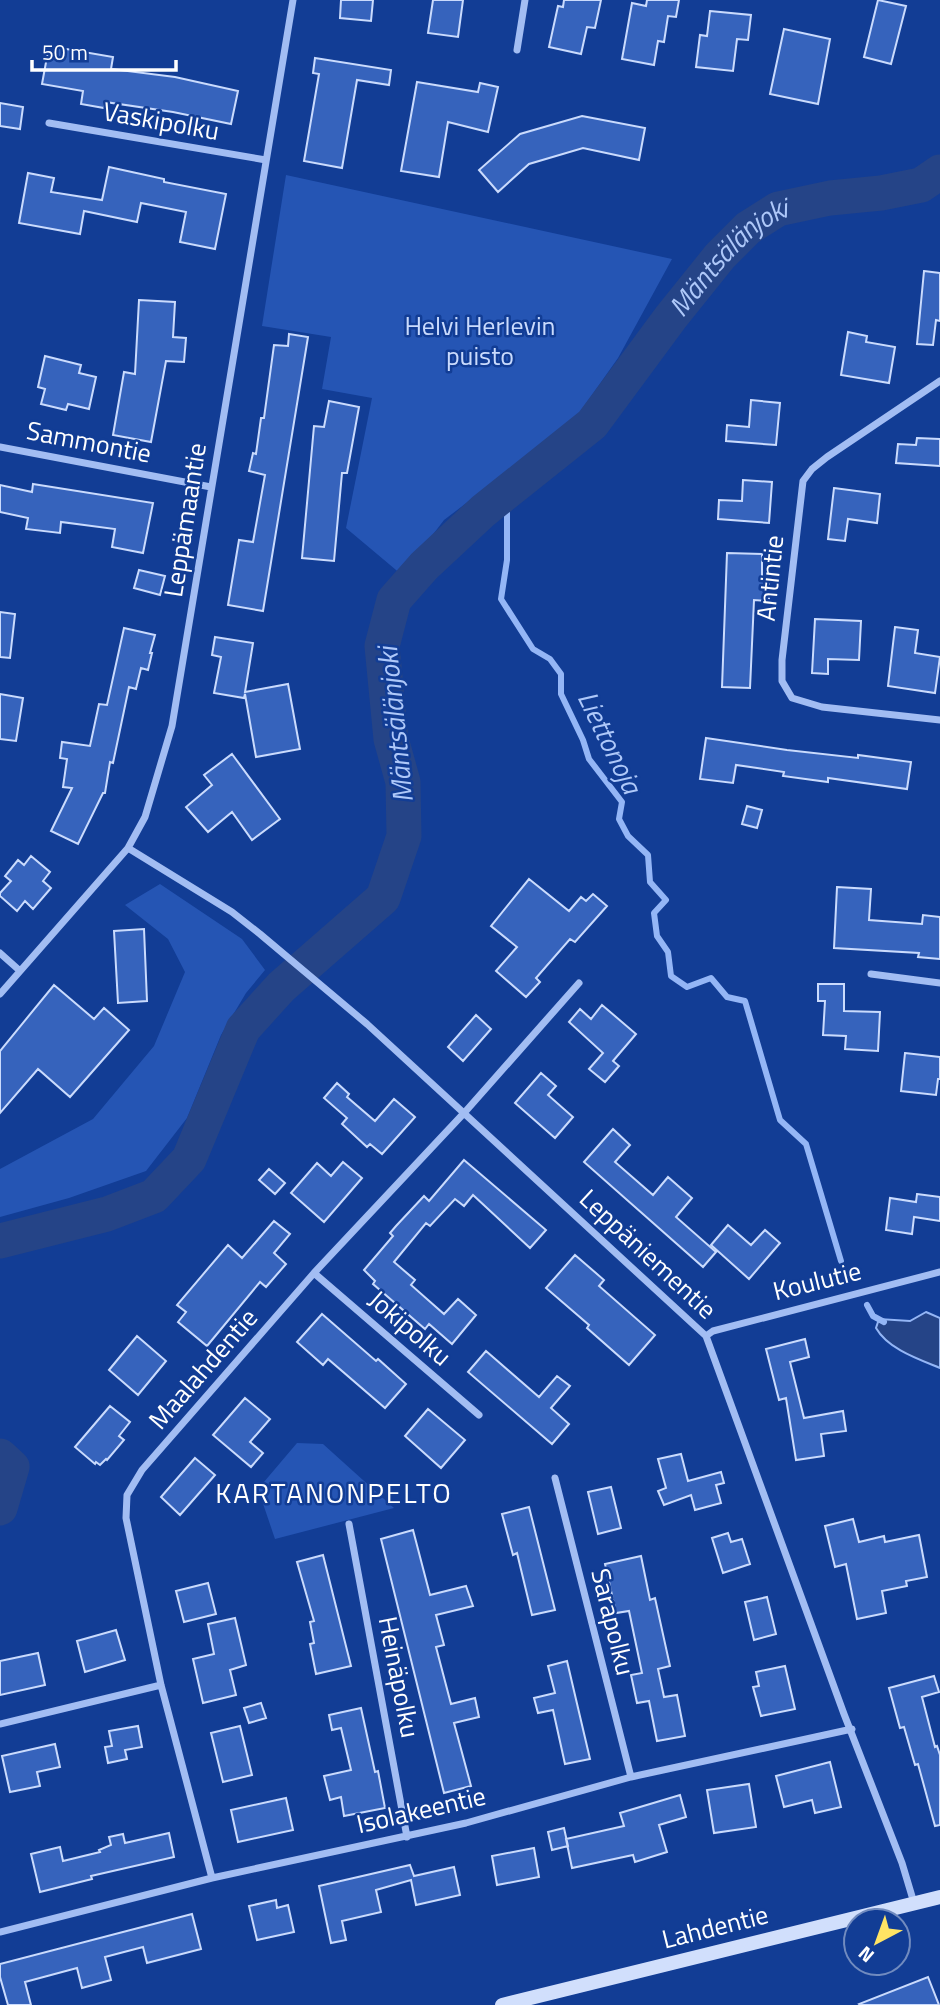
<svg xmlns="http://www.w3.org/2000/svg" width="940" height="2005" viewBox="0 0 940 2005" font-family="'Titillium Web',sans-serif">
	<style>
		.green { fill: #2555b4 }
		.water { fill: #254487; stroke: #94b6f6; stroke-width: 2 }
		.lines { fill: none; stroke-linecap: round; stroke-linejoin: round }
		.stream { stroke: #94b6f6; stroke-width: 6 }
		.river { stroke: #254487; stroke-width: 35 }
		.building { fill: #3663bc; stroke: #cadbfd; stroke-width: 2 }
		.minor { stroke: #a2bdf3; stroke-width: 7 }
		.secondary { stroke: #d1dffc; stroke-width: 14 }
		.labels { text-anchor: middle; stroke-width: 5; stroke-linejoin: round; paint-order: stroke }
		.street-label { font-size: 26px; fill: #fff; stroke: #123d95 }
		.park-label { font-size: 26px; fill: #cadbfd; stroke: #123d95 }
		.water-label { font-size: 28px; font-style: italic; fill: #aec8f9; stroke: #123d95 }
		.neighbourhood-label { font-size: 28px; letter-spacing: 2px; fill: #fff; stroke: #123d95 }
	</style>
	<rect width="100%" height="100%" fill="#123d95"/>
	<path class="green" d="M286 175 672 259 618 358 573 422 444 520 402 575 346 528 372 398 322 389 331 337 262 326Z
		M160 884 242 939 265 970 246 993 221 1035 187 1118 146 1171 69 1198 0 1217V1169L93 1119 154 1046 185 972 168 939 125 905Z
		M297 1443 323 1444 394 1508 275 1539 258 1489Z"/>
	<path class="water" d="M926 1312 940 1318V1368C918 1359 888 1349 876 1328L879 1319 910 1321Z"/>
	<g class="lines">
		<path class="stream" d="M507 492V560L501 599 533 649 550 659 561 674V694L583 740 589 759 622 802 619 819 628 836 648 855 650 882 666 900 654 913 657 936 668 952 671 976 687 987 711 978 727 997 745 1001 780 1120 806 1144 841 1261
			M867 1305 873 1316 884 1322"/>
		<g class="river">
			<path id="s1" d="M0 1241 107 1214 154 1196 189 1159 243 1029 281 987 383 898 404 836 403 782 391 739 382 646 394 600 424 566 483 511 592 424 671 317 720 256 748 228 778 209 830 198 881 193 921 185 940 172"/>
			<path d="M0 1456 12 1467 0 1508"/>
		</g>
	</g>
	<path class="building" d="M341 0H373L371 21 340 18Z
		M433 0H463L458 37 428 33Z
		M564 0H601L595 28 587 27 581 54 549 47 558 6 563 7Z
		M647 0H679L676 17 668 16 664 42 658 41 654 65 622 59 632 3 646 6Z
		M878 0 906 6 891 64 864 57Z
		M710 11 751 15 748 40 737 39 733 71 696 67 700 35 707 36Z
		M784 29 830 39 818 104 770 94Z
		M49 46 113 57 111 69 175 77 238 91 231 124 173 112 105 102 104 108 81 104 83 91 42 84Z
		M315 58 391 70 389 85 357 80 342 168 304 161 319 74 313 73Z
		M417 82 478 92 480 83 498 87 488 132 448 122 439 177 401 171Z
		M0 103 23 107 20 129 0 126Z
		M582 116 645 128 639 160 583 148 529 164 498 192 479 170 520 134Z
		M109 167 164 179V182L226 194 215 249 180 242 186 212 141 203 137 222 84 211 80 234 19 223 28 173 54 178 51 192 102 200Z
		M924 271 940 273V321L936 320 933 345 917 344Z
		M139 300 175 302 173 337 186 338 184 362 166 361 151 442 113 435 124 372 135 374Z
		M848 332 867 336 866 342 895 347 889 383 841 375Z
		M289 334 308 337 263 611 228 605 239 540 253 542 265 475 249 471 253 453 256 454 261 418H264L274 345 288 346Z
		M45 356 81 365 79 373 96 377 89 409 68 404 66 410 41 404 45 389 38 387Z
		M751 400 780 403 776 445 726 441 727 425 749 427Z
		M329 401 359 407 347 473H342L334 561 302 558 314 426 324 427Z
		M917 438 940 439V466L896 463 898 444 916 445Z
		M743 480 772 482 769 523 718 519 719 500 742 501Z
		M33 484 153 503 143 553 112 547 115 529 61 522 60 533 26 529 28 518 0 512V485L32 492Z
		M834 488 880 494 877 523 848 519 845 541 828 539Z
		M727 553 762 554V580H769V601L754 600 750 688 722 687Z
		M139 570 165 576 160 595 134 588Z
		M0 612 15 614 10 658 0 657Z
		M815 619 861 621 859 660 828 659V674L812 673Z
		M895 627 918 630 915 653 940 657 935 693 888 686Z
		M124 628 155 635 150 653H152L148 670 141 668 136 689 129 687 113 763 110 762 105 793H103L78 844 51 831 72 788 63 787 67 759 60 758 62 742 90 746 99 704 107 705Z
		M215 637 253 643 245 692 288 684 300 749 256 757 245 694 244 698 214 693 221 657 212 655Z
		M0 694 23 698 16 741 0 739Z
		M706 738 787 750 858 758V755L911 762 907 789 828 778V782L783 776 784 772 736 765 733 783 700 779Z
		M232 754 280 819 252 840 232 812 208 832 186 807 212 785 204 775Z
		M747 806 762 810 757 828 742 824Z
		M31 856 50 872 43 881 51 888 33 909 25 901 17 911 0 896V893L11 881 5 876 18 860 24 865Z
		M529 879 569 911 581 897 586 901 593 894 607 906 575 942 570 939 536 978 540 982 526 997 496 971 517 947 491 926Z
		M837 887 871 889 869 920 922 924 923 915 940 917V959L918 957 919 953 834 948Z
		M144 929 147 1001 118 1003 114 931Z
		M818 984H844V1011L880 1012 878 1051 845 1049 846 1036 823 1035 825 1001H818Z
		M54 985 94 1019 104 1008 129 1030 70 1097 38 1069 0 1113V1051Z
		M602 1005 636 1034 613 1061 619 1066 605 1082 589 1069 603 1053 569 1022 580 1009 591 1019Z
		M476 1015 491 1029 463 1061 448 1047Z
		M905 1053 940 1057V1079H938L936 1095 901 1091Z
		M541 1073 556 1086 548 1095 573 1117 555 1138 515 1103Z
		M337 1083 349 1094 347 1097 375 1121 394 1099 415 1117 382 1154 370 1144 367 1147 342 1124 347 1118 324 1098Z
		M613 1129 630 1145 615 1162 653 1195 668 1177 692 1198 676 1217 716 1252 703 1267 584 1162Z
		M464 1160 546 1230 530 1248 473 1195 464 1206 455 1199 430 1226 426 1223 394 1262 415 1280 411 1285 444 1314 458 1299 476 1315 452 1344 429 1324 425 1329 373 1284 375 1281 364 1270 393 1236 390 1233 396 1226 424 1196 429 1201Z
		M343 1162 362 1178 324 1222 291 1193 317 1163 331 1176Z
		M269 1169 285 1183 275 1194 259 1180Z
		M917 1194 940 1197V1221L914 1217 912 1234 886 1230 890 1198 916 1202Z
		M274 1221 290 1234 274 1253 286 1264 266 1287 260 1282 207 1346 178 1322 186 1312 177 1305 228 1245 242 1258Z
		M728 1225 751 1245 765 1230 780 1243 749 1279 711 1245Z
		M575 1255 604 1280 599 1286 655 1335 629 1365 587 1328 589 1325 546 1288Z
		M322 1314 376 1361 378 1359 406 1384 385 1408 328 1359 323 1365 297 1342Z
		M137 1336 166 1361 138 1395 109 1370Z
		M805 1339 809 1357 790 1362 804 1418 843 1411 846 1431 821 1434 824 1456 796 1460 786 1398 779 1400 766 1349Z
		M486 1351 539 1397 557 1376 570 1386 551 1408 569 1424 552 1444 468 1372Z
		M245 1398 270 1419 250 1442 263 1453 251 1467 213 1435Z
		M110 1406 130 1422 119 1436 124 1440 107 1460 106 1459 100 1465 96 1462 95 1464 75 1447Z
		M428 1409 465 1440 441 1468 405 1436Z
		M681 1454 688 1481 721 1472 724 1483 716 1485 721 1503 695 1510 691 1495 664 1505 658 1491 666 1488 658 1459Z
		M195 1458 215 1475 180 1515 161 1497Z
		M611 1487 621 1528 598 1534 588 1492Z
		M529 1507 555 1610 532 1615 517 1553 513 1555 502 1514Z
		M853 1519 859 1542 884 1536 885 1542 919 1535 927 1577 906 1581 907 1586 882 1591 886 1613 857 1619 846 1564 835 1567 825 1526Z
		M413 1530 430 1595 466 1586 473 1606 436 1615 444 1645 436 1647 451 1704 475 1698 479 1717 454 1723 471 1786 444 1793 381 1539Z
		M728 1533 731 1542 742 1539 750 1564 723 1573 712 1538Z
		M323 1555 351 1666 316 1674 310 1644 314 1643 310 1622 314 1621 297 1562Z
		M641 1556 650 1600 655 1598 670 1666 658 1669 664 1697 677 1695 685 1736 657 1741 649 1701 637 1703 631 1675 642 1673 629 1611 616 1613 605 1564Z
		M208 1583 216 1614 184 1622 176 1591Z
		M767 1597 776 1634 754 1640 745 1602Z
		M235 1618 246 1665 230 1670 236 1695 203 1703 193 1659 214 1654 208 1624Z
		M116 1630 125 1660 85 1672 77 1641Z
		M38 1653 45 1685 0 1695V1661Z
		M567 1661 590 1759 565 1764 553 1710 538 1713 534 1698 555 1693 548 1666Z
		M785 1666 795 1709 761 1716 753 1687 759 1686 756 1672Z
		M934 1676 939 1692 922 1697 935 1747 937 1746 940 1755V1825L935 1826 918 1764 915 1765 904 1727 900 1728 889 1688Z
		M261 1703 266 1718 249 1723 244 1708Z
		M361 1708 375 1772 378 1771 385 1808 344 1816 341 1797 330 1800 324 1776 351 1770 341 1728 332 1730 329 1715Z
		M138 1726 142 1747 125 1750 127 1759 108 1763 105 1747 112 1746 109 1731Z
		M240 1726 252 1775 223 1782 211 1733Z
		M55 1744 60 1767 37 1772 40 1786 10 1792 2 1756Z
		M830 1762 841 1807 815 1813 812 1800 784 1807 776 1776Z
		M749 1784 756 1827 714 1833 707 1790Z
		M680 1795 686 1817 659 1825 667 1852 635 1862 633 1855 572 1868 566 1839 624 1826 620 1813Z
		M286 1798 293 1830 238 1842 231 1810Z
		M564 1828 568 1846 552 1850 548 1832Z
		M169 1833 174 1857 91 1876 92 1879 40 1892 31 1854 60 1847 63 1861 100 1852 99 1850 111 1845 109 1837 123 1834 125 1843Z
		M534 1848 539 1877 497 1885 492 1856Z
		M410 1865 414 1876 454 1867 460 1895 416 1905 411 1880 376 1890 381 1912 342 1921 346 1940 331 1943 319 1886Z
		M276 1900 277 1908 288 1905 294 1932 257 1940 249 1906Z
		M192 1914 201 1949 147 1963 143 1947 105 1957 111 1980 82 1988 77 1968 25 1982 31 2005H8L0 1977V1964Z
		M928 1977 939 2005H860L859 2004Z"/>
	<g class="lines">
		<path class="minor" d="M517 50 525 0
			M49 123 266 160
			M940 381 827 457 812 469 803 481 782 660V681L792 698 822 707 940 720
			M0 447 211 487
			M128 848 232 912 260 934 367 1024 706 1336 844 1714 902 1863 914 1903
			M0 953 19 970
			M871 974 940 983
			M0 994 128 848 145 817 172 726 293 0
			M314 1273 479 1415
			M706 1336 713 1331 940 1272
			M555 1478 631 1777
			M349 1524 407 1837
			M0 1724 161 1685
			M212 1878 161 1685 126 1518 127 1495 142 1470 314 1273 465 1112 579 983
			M0 1932 212 1878 466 1823 631 1777 852 1729"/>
		<path class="secondary" d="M502 2005 940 1897"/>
	</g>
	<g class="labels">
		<g class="street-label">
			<text transform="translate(161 121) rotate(10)" y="9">Vaskipolku</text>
			<text transform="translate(89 442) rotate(11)" y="9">Sammontie</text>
			<text transform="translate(185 520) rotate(-81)" y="9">Leppämaantie</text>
			<text transform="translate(770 578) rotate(-84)" y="9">Antintie</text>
			<text transform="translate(648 1254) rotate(43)" y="9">Leppäniementie</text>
			<text transform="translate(817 1281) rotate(-14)" y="9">Koulutie</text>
			<text transform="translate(410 1328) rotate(41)" y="9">Jokipolku</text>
			<text transform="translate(203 1369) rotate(-49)" y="9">Maalahdentie</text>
			<text transform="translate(613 1622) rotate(76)" y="9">Sarapolku</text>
			<text transform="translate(399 1677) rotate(79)" y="9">Heinäpolku</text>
			<text transform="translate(421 1810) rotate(-13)" y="9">Isolakeentie</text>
			<text transform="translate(715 1927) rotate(-14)" y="9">Lahdentie</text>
		</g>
		<g class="park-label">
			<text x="480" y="335">Helvi Herlevin<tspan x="480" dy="30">puisto</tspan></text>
		</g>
		<g class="water-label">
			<text dy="10" stroke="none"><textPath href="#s1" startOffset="1332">Mäntsälänjoki</textPath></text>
			<text transform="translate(395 725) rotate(-96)" y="10">Mäntsälänjoki</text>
			<text transform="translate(610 742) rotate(64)" y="10">Liettonoja</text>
		</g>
		<g class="neighbourhood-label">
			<text x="334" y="1503">KARTANONPELTO</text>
		</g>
	</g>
	<g transform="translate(877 1942) rotate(221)"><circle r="33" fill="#123d95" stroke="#718bbf" stroke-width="2"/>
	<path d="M0-5L12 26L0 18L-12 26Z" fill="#ffe464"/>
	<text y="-10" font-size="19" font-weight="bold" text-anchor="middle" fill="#ffffff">N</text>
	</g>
	<path d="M32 60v10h144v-10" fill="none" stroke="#ffffff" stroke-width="3.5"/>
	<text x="42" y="60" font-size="21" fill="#ffffff" stroke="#123d95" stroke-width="5" paint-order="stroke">50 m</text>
</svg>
